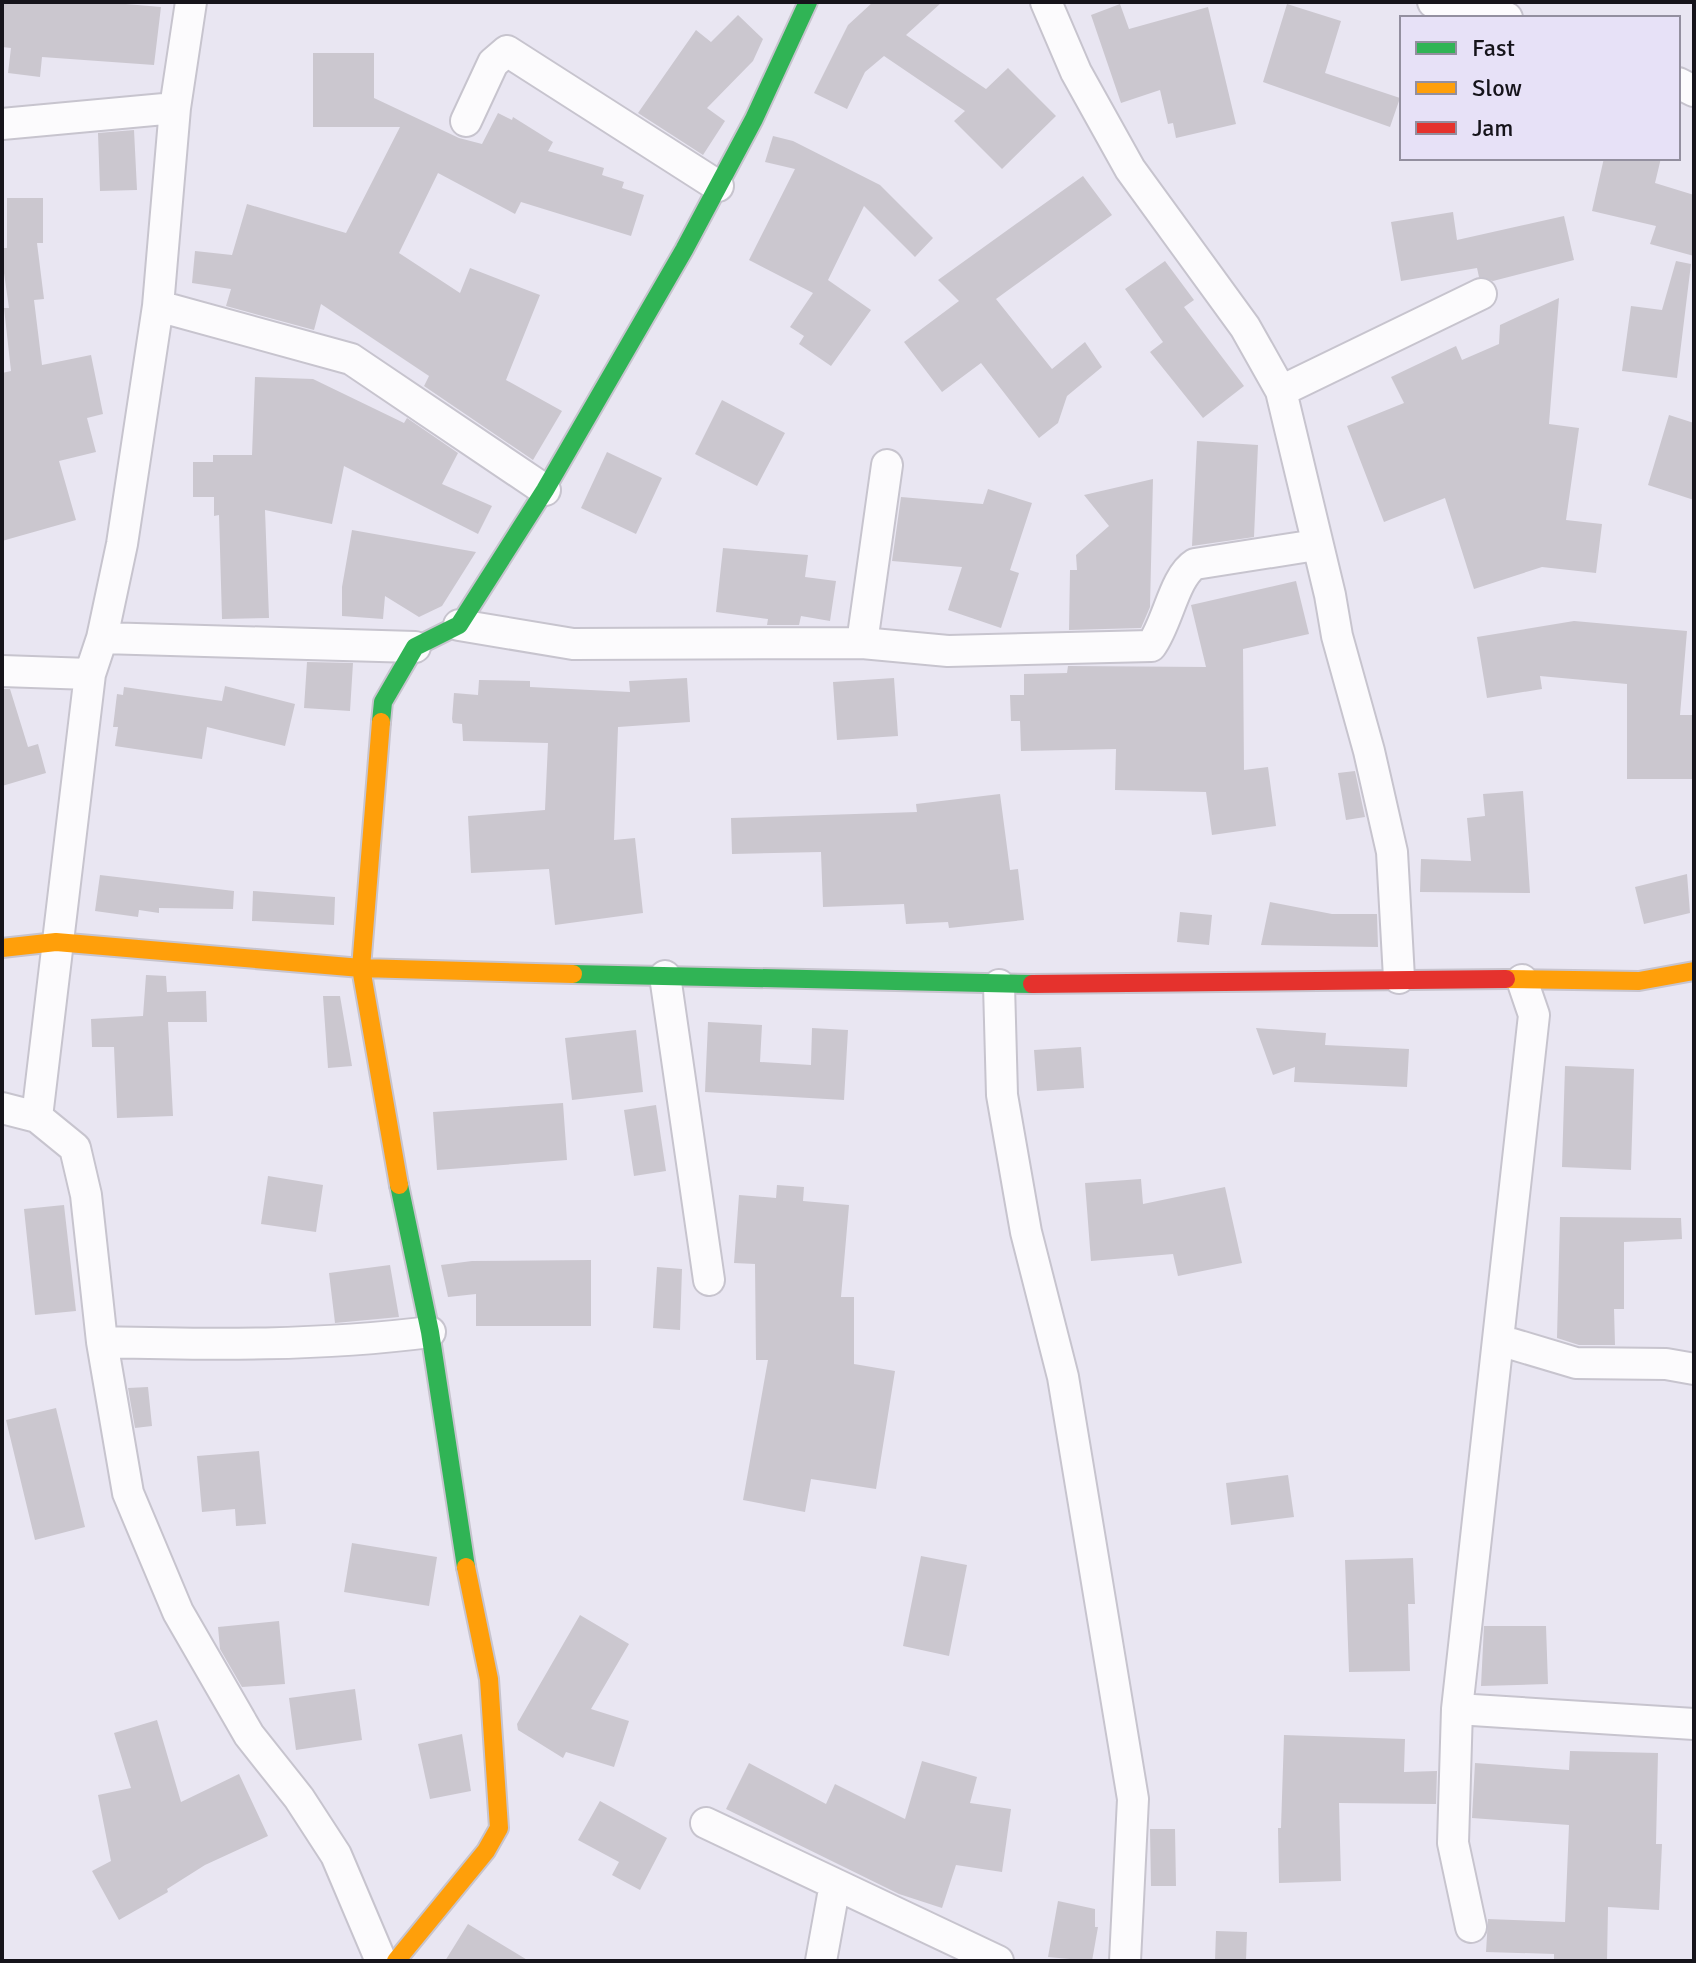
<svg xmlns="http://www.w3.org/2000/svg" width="1696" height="1963" viewBox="0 0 1696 1963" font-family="Signika,sans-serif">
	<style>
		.building { fill: #cbc7cf }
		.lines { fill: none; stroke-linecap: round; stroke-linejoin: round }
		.street-casing { stroke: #c7c4ce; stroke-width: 34 }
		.fast-casing { stroke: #c7c4ce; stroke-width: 22 }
		.slow-casing { stroke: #c7c4ce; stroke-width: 22 }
		.jam-casing { stroke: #c7c4ce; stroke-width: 22 }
		.street { stroke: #fcfbfd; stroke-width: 30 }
		.fast { stroke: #30b455; stroke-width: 18 }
		.slow { stroke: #ff9f0a; stroke-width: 18 }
		.jam { stroke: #e5322d; stroke-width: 18 }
	</style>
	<rect width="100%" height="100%" fill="#e9e6f2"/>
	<path class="building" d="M2 2H102L161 7 154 65 42 57 40 77 8 73 11 48 2 47Z
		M873 2H942L906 35 986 89 1008 68 1056 116 1002 169 954 121 965 111 884 56 865 72 847 109 814 93 848 25Z
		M1120 4 1129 29 1208 7 1236 124 1176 138 1173 123 1168 124 1160 90 1121 103 1091 15Z
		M1287 4 1341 21 1325 73 1400 98 1390 127 1263 82Z
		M738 15 763 39 753 61 707 108 725 121 703 155 638 113 696 30 711 42Z
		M313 53H374V98L459 138 482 144 498 113 512 120 513 117 553 142 548 151 604 168 602 175 624 182 622 188 644 195 631 236 521 202 515 214 438 173 399 253 460 293 470 268 540 295 506 380 562 411 533 460 424 386 429 376 321 304 314 330 226 306 231 289 192 283 195 251 232 255 247 204 346 233 400 127H313Z
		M134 130 137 190 100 191 98 133Z
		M773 136 793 141 880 185 933 238 915 257 864 206 828 280 871 310 831 366 799 344 804 336 790 327 813 293 749 260 795 169 765 162Z
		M1604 158H1661L1655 183 1694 195V256L1650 244 1656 226 1592 211Z
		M1083 176 1112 215 996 299 1052 369 1085 342 1102 367 1067 396 1058 423 1039 438 981 363 942 392 904 342 959 301 938 280Z
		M7 198H43V243H37L44 299 34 300 42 365 91 355 103 414 87 418 96 452 59 461 76 520 2 541V373L11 371 4 308H9L3 266 4 248H7Z
		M1453 212 1457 240 1564 216 1574 260 1493 281 1479 277 1477 268 1401 281 1391 222Z
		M1165 261 1194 300 1184 307 1244 386 1203 418 1150 352 1163 342 1125 289Z
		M1676 261 1691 264 1677 378 1622 371 1631 306 1662 310Z
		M1559 298 1549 424 1579 428 1566 520 1602 524 1596 573 1542 567 1474 589 1445 498 1384 522 1347 426 1404 403 1391 377 1456 346 1462 360 1499 344 1500 325Z
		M255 377 313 379 404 423 407 418 458 453 442 484 492 506 478 534 344 466 332 524 265 510 269 618 222 619 219 515 214 516V497H193V462H213V455H252Z
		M722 400 785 433 757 486 695 454Z
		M1669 415 1694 423V500L1648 485Z
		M1197 441 1258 445 1254 537 1192 546Z
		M607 452 662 478 636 534 581 508Z
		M1153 479 1150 607 1141 628 1069 630 1070 570H1077L1076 555 1109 526 1084 495Z
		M988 489 1032 503 1010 570 1019 573 1001 628 948 610 962 567 892 561 901 497 983 504Z
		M352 530 476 552 442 606 419 617 385 596 383 619 342 616V587Z
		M723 548 808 555 805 577 836 581 830 621 801 616 799 625H767L768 619 716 612Z
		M1296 581 1309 634 1243 649 1244 770 1268 767 1276 826 1212 835 1206 792 1115 790 1116 749 1021 751 1020 721H1011L1010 695H1024V674L1067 673 1068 666 1206 667 1191 605Z
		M1574 621 1687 631 1680 715H1694V779H1627V684L1540 676 1542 689 1487 698 1477 637Z
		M307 662 353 663 350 711 304 708Z
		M687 678 690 722 618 727 614 840 635 838 643 913 555 925 549 869 471 873 468 816 545 810 548 743 463 741 462 724 453 723 452 719 454 693 478 695 479 680 530 681V687L630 692 629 681Z
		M894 678 898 736 837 740 833 682Z
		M225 686 295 704 285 746 207 727 202 759 115 746 118 727H113L117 694 123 695 124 687 222 701Z
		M2 689H10L28 747 38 744 46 773 2 786Z
		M1355 771 1365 817 1346 820 1338 773Z
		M1523 791 1530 893 1420 892 1421 859 1471 861 1467 818 1485 816 1483 794Z
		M1000 794 1010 870 1018 869 1024 920 949 928 948 922 906 924 904 904 823 907 821 852 732 854 731 818 917 812 916 804Z
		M1687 874 1690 913 1644 924 1635 887Z
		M100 875 234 891 233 909 159 908V913L139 910 138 917 95 911Z
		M253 891 335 897 334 925 252 921Z
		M1270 902 1332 914H1377L1378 947 1261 945Z
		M1180 912 1212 915 1209 945 1177 942Z
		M146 975 166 976 167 992 206 991 207 1022H168L173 1116 117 1118 114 1047H92L91 1019 143 1016Z
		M323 996H340L352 1066 328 1068Z
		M708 1022 762 1025 760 1062 811 1065 812 1028 848 1030 844 1100 705 1092Z
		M1256 1028 1326 1033 1325 1045 1409 1049 1407 1087 1294 1082 1295 1067 1273 1075Z
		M636 1030 643 1092 572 1100 565 1038Z
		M1081 1047 1084 1088 1037 1091 1034 1050Z
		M1565 1066 1634 1069 1631 1170 1562 1167Z
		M563 1103 567 1160 437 1170 433 1112Z
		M656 1105 666 1171 634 1176 624 1110Z
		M268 1176 323 1185 316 1232 261 1224Z
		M1141 1179 1143 1204 1225 1187 1242 1263 1178 1276 1173 1254 1091 1261 1085 1183Z
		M777 1185 804 1187 803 1201 849 1205 841 1297H854V1364L895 1371 876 1489 811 1479 805 1512 743 1500 768 1360H756L755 1264 734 1263 739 1195 776 1198Z
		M64 1205 76 1311 35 1315 24 1209Z
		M1560 1217 1681 1218 1682 1239 1624 1242V1309H1614L1615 1345H1579L1557 1338Z
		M591 1260V1326H476V1294L448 1297 441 1265 472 1261Z
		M390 1265 399 1317 335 1323 329 1273Z
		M657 1267 682 1269 680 1330 653 1328Z
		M148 1387 152 1426 135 1428 128 1388Z
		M56 1408 85 1527 35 1540 6 1420Z
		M259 1451 266 1524 236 1526 235 1509 202 1512 197 1456Z
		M1288 1475 1294 1517 1231 1525 1226 1483Z
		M352 1543 437 1557 429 1606 344 1592Z
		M921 1556 967 1565 949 1656 903 1646Z
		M1413 1558 1415 1604H1408L1410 1671 1349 1672 1345 1560Z
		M580 1615 629 1644 591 1709 629 1721 614 1767 566 1752 563 1758 518 1730 517 1724Z
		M279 1621 285 1684 242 1687 220 1649 218 1627Z
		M1484 1626H1546L1548 1684 1481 1686Z
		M355 1689 362 1740 296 1750 289 1698Z
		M157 1720 181 1802 239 1774 268 1836 205 1865 167 1889 168 1892 119 1920 92 1871 111 1861 98 1795 131 1788 114 1733Z
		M462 1734 471 1791 430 1799 418 1744Z
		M1284 1735 1405 1739 1404 1772 1437 1771 1436 1804 1339 1803 1341 1881 1279 1883 1278 1828H1281Z
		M1570 1751 1658 1753 1656 1844H1662L1659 1910 1608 1907 1607 1961H1554V1954L1486 1952 1488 1919 1565 1922 1569 1825 1472 1818 1475 1763 1569 1770Z
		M922 1761 977 1777 970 1803 1011 1809 1002 1872 956 1865 942 1908 899 1894 726 1809 749 1763 826 1804 835 1784 905 1819Z
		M600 1801 667 1838 640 1890 612 1875 619 1862 578 1840Z
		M1150 1829H1175L1176 1886H1151Z
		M1058 1901 1095 1909V1927H1098L1092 1961 1048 1957Z
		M468 1924 529 1961H445Z
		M1216 1931 1247 1932 1246 1961H1215Z"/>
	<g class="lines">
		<g class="street-casing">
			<path id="street" d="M1046 2 1076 72 1130 169 1245 327 1281 391 1330 595 1337 636 1369 751 1392 852 1399 978
				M1433 2 1507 18
				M1678 83 1694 91
				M466 121 493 63 507 51 718 186
				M2 124 175 108
				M158 306 351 359 545 490
				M1281 391 1481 294
				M459 625 573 644 862 643 948 651 1151 646C1168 623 1174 577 1195 564L1316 545
				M102 638 415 647
				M862 643 887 465
				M2 671 90 674
				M665 976 709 1280
				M999 985 1002 1095 1026 1232 1063 1377 1133 1799 1125 1961
				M2 1108 37 1117 75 1148 86 1195 102 1342 128 1493 178 1612 249 1735 299 1798 336 1855 381 1961
				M37 1117 90 674 102 638 122 544 158 306 175 108 191 2
				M1499 1340 1576 1363 1666 1364 1694 1369
				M102 1342C212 1345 320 1346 430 1332
				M1457 1709 1694 1724
				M706 1823 998 1961
				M1471 1927 1453 1843 1457 1709 1534 1015 1522 980
				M821 1961 835 1884"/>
		</g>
		<g class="fast-casing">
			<path id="fast" d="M381 722 383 702 415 647 459 625 545 490 684 250 754 119 808 2
				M573 974 1032 984
				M399 1185 430 1332 466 1567"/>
		</g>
		<g class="slow-casing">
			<path id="slow" d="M381 722 361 968 399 1185
				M2 948 56 942 361 968 573 974
				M1506 979 1639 981 1694 971
				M396 1961 486 1851 499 1828 489 1679 466 1567"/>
		</g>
		<g class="jam-casing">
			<path id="jam" d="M1032 984 1506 979"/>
		</g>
		<use href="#street" class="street"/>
		<use href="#fast" class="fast"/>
		<use href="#slow" class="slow"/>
		<use href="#jam" class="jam"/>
	</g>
	<rect width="1696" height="1963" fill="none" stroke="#16141b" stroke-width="8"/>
	<rect x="1400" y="16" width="280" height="144" fill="#e7e1f7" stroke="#938f9f" stroke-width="2"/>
	<rect x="1416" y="42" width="40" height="12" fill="#30b455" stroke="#938f9f" stroke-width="2"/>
	<text x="1472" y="56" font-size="24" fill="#16141b">Fast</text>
	<rect x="1416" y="82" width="40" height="12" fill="#ff9f0a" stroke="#938f9f" stroke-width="2"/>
	<text x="1472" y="96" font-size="24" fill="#16141b">Slow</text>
	<rect x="1416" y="122" width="40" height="12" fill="#e5322d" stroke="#938f9f" stroke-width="2"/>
	<text x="1472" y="136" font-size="24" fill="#16141b">Jam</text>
</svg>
